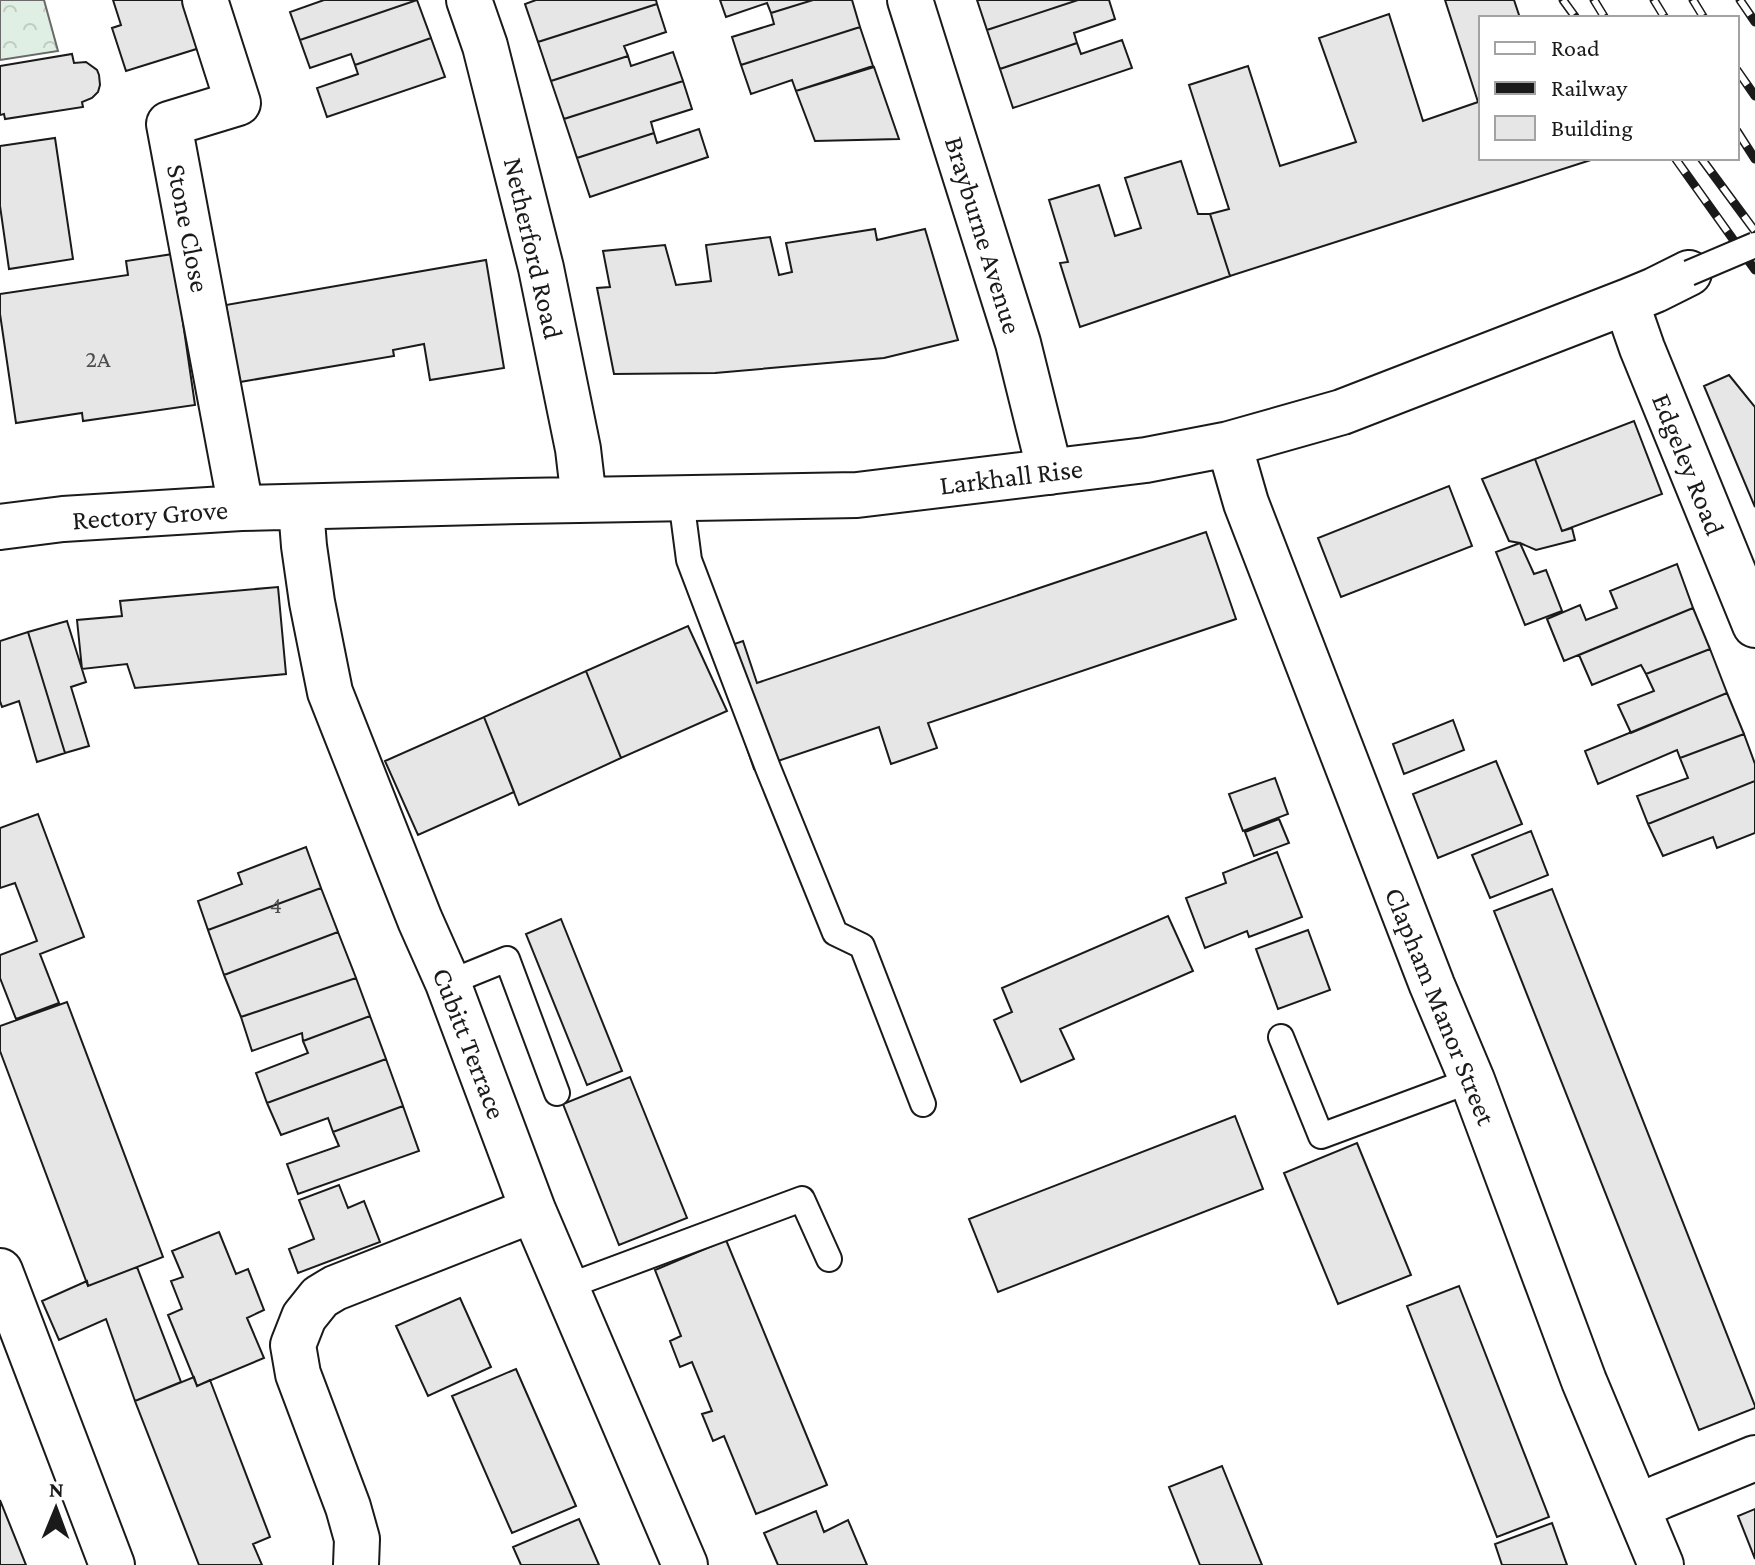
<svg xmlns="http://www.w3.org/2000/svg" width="1755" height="1565" viewBox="0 0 1755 1565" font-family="'Crimson Pro',serif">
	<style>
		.park { fill: url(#park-crowns); stroke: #6a6a6a; stroke-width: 2 }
		.building { fill: #e6e6e6; stroke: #1a1a1a; stroke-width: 2 }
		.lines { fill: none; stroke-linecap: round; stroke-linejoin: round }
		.lane-casing { stroke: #1a1a1a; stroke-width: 28 }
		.street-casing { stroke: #1a1a1a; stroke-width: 48 }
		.lane { stroke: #fff; stroke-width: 24 }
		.street { stroke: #fff; stroke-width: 44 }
		.rail-casing { stroke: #1a1a1a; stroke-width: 9 }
		.rail { stroke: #fff; stroke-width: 6; stroke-dasharray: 18; stroke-linecap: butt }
		.lane-bridge-casing { stroke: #1a1a1a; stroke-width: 28; stroke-linecap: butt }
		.lane-bridge { stroke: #fff; stroke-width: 24 }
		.labels { text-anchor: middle; stroke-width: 6; stroke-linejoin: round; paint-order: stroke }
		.number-label { font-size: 24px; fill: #4d4d4d }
		.street-label { font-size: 28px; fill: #1a1a1a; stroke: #fff }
	</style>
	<defs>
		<pattern id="park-crowns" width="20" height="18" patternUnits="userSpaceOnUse" patternTransform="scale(2)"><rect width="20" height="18" fill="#e0efe3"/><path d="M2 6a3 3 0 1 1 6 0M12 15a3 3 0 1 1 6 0" fill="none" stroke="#c0ccc2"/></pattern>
	</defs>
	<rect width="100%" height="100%" fill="#fff"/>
	<path class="park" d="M0 0H44L58 51 0 60Z"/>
	<path class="building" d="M113 0H191L206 46 126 71 112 28 121 25Z
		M324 0H417L300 40 290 12Z
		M417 0 431 38 355 65 351 54 310 68 300 40Z
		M536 0H656L657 4 538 42 525 4Z
		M720 0H813L771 13 767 3 726 17Z
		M813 0H852L860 27 741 65 732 37 774 24 771 13Z
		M977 0H1078L987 30Z
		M1078 0H1109L1115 19 1074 33 1077 43 1000 69 987 30Z
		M1445 0H1514L1520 18H1481V158L1594 159 1230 276 1210 214 1229 209 1189 85 1248 66 1280 166 1356 142 1319 38 1389 14 1423 121 1478 102Z
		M657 4 666 32 624 46 628 56 551 81 538 42Z
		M860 27 873 66 796 91 792 80 751 94 741 65Z
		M431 38 445 77 327 117 317 88 358 74 355 65Z
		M1122 40 1132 68 1013 108 1000 69 1077 43 1081 54Z
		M673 52 683 81 564 119 551 81 628 56 631 66Z
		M72 54 74 63 86 62 97 70 99 75 100 85 98 92 92 98 82 102 83 107 5 119 4 114 0 115V66Z
		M874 67 899 139 815 141 796 91Z
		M683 81 692 109 651 122 654 133 577 158 564 119Z
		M699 129 708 157 590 197 577 158 654 133 657 143Z
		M55 138 73 259 9 269 0 206V146Z
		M1181 161 1198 214H1210L1230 276 1080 327 1060 263 1068 262 1049 200 1099 185 1115 236 1141 228 1125 178Z
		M875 229 877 240 925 229 958 340 884 358 715 373 614 374 597 288 610 287 603 251 665 245 676 285 711 281 706 245 770 237 779 275 792 272 786 243Z
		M173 254 195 405 83 421 82 413 16 423 0 314V294L128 275 126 261Z
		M486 260 504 368 430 380 424 344 393 350 394 356 240 382 226 305Z
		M1729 375 1755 407V507L1704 386Z
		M1634 421 1662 494 1562 531 1535 459Z
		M1535 459 1562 531 1572 528 1575 540 1536 550 1520 543 1509 541 1482 479Z
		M1449 486 1472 546 1341 597 1318 538Z
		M1206 532 1236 619 928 723 937 748 891 764 879 727 754 769 714 651 743 641 757 683Z
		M1520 543 1534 574 1546 570 1562 611 1525 625 1496 552Z
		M1677 564 1693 608 1564 661 1547 619 1580 605 1586 620 1617 608 1610 591Z
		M278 587 286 674 135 688 127 664 82 669 77 620 122 616 120 601Z
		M1693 608 1710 649 1646 674 1641 665 1592 685 1579 655Z
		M67 621 86 682 71 687 89 746 65 753 28 632Z
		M688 626 727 711 621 758 586 671Z
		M28 632 65 753 37 762 19 701 2 707 0 701V641Z
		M1710 649 1727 693 1631 733 1618 705 1654 691 1646 674Z
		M586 671 621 758 519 805 484 717Z
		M1727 693 1744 734 1680 758 1677 750 1598 784 1585 751Z
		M484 717 514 792 418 835 385 761Z
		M1453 720 1464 750 1404 774 1393 744Z
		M1744 734 1755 764V781L1648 824 1637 796 1688 778 1680 758Z
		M1496 761 1522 824 1438 858 1413 794Z
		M1275 778 1288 814 1243 831 1229 794Z
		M1755 781V833L1717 848 1713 837 1663 856 1648 824Z
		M38 814 84 937 40 954 59 1003 16 1019 0 978V955L37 941 15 883 0 888V828Z
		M1279 819 1289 843 1254 856 1245 832Z
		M1531 831 1548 875 1490 898 1472 855Z
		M306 847 321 888 208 930 198 901 242 884 238 873Z
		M1277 852 1302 917 1249 937 1247 931 1205 948 1186 898 1226 883 1223 873Z
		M321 888 338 932 224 975 208 930Z
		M1552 889 1755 1406V1408L1699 1430 1494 911Z
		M1168 916 1193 971 1060 1029 1074 1059 1021 1082 994 1020 1012 1012 1002 988Z
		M561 919 622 1071 587 1085 526 934Z
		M1308 930 1330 990 1278 1009 1256 949Z
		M338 932 356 978 241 1017 224 975Z
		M356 978 370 1016 303 1041 302 1033 252 1051 241 1017Z
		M67 1002 163 1257 88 1286 0 1051V1026Z
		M370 1016 386 1059 267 1103 256 1073 308 1053 303 1041Z
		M386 1059 403 1106 333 1132 328 1118 281 1135 267 1103Z
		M630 1077 687 1218 619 1245 563 1104Z
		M403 1106 419 1151 298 1194 287 1164 339 1146 333 1132Z
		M1235 1116 1263 1189 998 1292 969 1219Z
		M1357 1143 1411 1275 1338 1304 1284 1173Z
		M339 1185 348 1208 364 1201 380 1242 298 1273 289 1249 314 1239 299 1200Z
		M219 1232 236 1274 248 1269 264 1310 247 1318 264 1358 197 1386 168 1315 182 1309 171 1281 183 1277 172 1251Z
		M726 1240 827 1485 756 1514 724 1436 713 1441 702 1414 712 1411 692 1362 680 1367 670 1341 681 1336 655 1270Z
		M137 1267 181 1382 135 1401 106 1319 59 1340 42 1301 87 1281 88 1286Z
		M1459 1286 1549 1517 1497 1537 1407 1306Z
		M460 1298 491 1367 428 1396 396 1326Z
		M516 1369 576 1506 512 1533 452 1396Z
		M194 1377 197 1386 210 1380 270 1537 253 1544 262 1565H199L135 1401Z
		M1222 1466 1262 1565H1200L1169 1487Z
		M0 1500 26 1565H0Z
		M1755 1509V1559L1738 1516Z
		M816 1511 824 1532 848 1520 867 1565H778L764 1533Z
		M579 1519 599 1565H521L513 1547Z
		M1552 1523 1567 1565H1502L1495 1544Z"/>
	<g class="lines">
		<g class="lane-casing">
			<path id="lane" d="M681 499 689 560 768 768 835 933 862 946 923 1104
				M448 983 507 959 557 1093
				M1281 1037 1321 1136 1472 1080
				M566 1287 802 1199 829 1259"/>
		</g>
		<g class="street-casing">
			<path id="street" d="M205 0 238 103 169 124 241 508
				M469 0 485 46 541 268 578 449 584 500
				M910 0 1018 343 1050 472
				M1626 302 1642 348 1755 625
				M1229 444 1246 503 1432 985 1472 1080 1584 1381 1661 1565
				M301 508 304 546 312 602 330 692 420 920 448 983 533 1210 685 1565
				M0 527 63 519 241 508 521 501 857 495 1146 460 1229 444 1342 412 1626 302 1655 290 1689 273
				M0 1271 112 1565
				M1638 1507 1662 1496 1755 1458
				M356 1565 357 1539 348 1507 298 1374 293 1345 304 1317 320 1297 335 1288 533 1210"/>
		</g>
		<use href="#lane" class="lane"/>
		<use href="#street" class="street"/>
		<g class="rail-casing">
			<path id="rail" d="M1563 0 1576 18
				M1594 0 1605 18
				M1654 0 1665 18
				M1693 0 1704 18
				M1740 0 1755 22
				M1737 70 1755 96
				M1737 131 1755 159
				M1675 158 1755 270
				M1701 158 1755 231"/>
		</g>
		<use href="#rail" class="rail"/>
		<g class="lane-bridge-casing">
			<path id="lane-bridge" d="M1689 273 1755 245"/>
		</g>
		<use href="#lane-bridge" class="lane-bridge"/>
	</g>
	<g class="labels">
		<g class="number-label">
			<text x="98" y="367">2A</text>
			<text x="276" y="913">4</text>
		</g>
		<g class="street-label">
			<text transform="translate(189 228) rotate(79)" y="10">Stone Close</text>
			<text transform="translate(984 235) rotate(73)" y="10">Brayburne Avenue</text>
			<text transform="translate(534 248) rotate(77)" y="10">Netherford Road</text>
			<text transform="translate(1689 464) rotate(68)" y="10">Edgeley Road</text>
			<text transform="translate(1011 476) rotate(-7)" y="10">Larkhall Rise</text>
			<text transform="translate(150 514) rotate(-4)" y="10">Rectory Grove</text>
			<text transform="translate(1441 1006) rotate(68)" y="10">Clapham Manor Street</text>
			<text transform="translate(470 1043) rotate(69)" y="10">Cubitt Terrace</text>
		</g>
	</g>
	<rect x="1479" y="16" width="260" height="144" fill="#ffffff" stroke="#a3a3a3" stroke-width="2"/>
	<rect x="1495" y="42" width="40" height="12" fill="#ffffff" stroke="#a3a3a3" stroke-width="2"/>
	<text x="1551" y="56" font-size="24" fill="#1a1a1a">Road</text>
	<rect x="1495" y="82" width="40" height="12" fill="#1a1a1a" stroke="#a3a3a3" stroke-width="2"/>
	<text x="1551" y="96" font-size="24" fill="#1a1a1a">Railway</text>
	<rect x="1495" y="116" width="40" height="24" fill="#e6e6e6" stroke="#a3a3a3" stroke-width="2"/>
	<text x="1551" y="136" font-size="24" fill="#1a1a1a">Building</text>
	<g transform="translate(56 1509) rotate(1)" stroke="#ffffff" stroke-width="6" paint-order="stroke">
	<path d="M0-6L14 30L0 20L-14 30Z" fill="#1a1a1a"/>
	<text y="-12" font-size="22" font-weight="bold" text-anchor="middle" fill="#1a1a1a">N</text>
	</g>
</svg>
